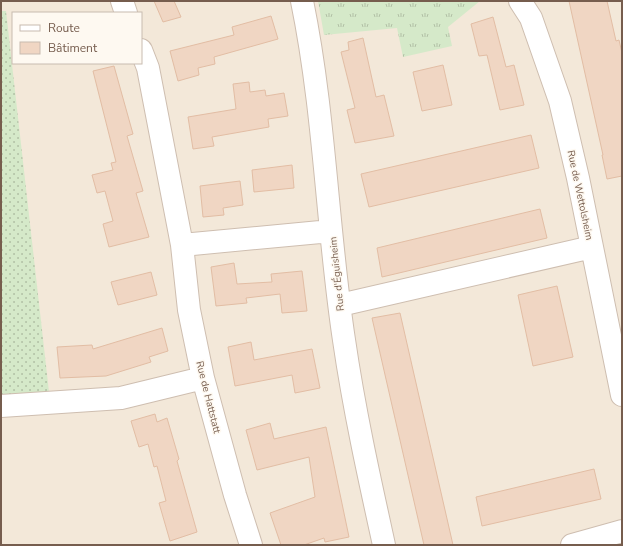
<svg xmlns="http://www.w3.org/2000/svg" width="623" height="546" viewBox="0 0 623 546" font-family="'Nunito Sans',sans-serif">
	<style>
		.residential { fill: #f3e8d9; fill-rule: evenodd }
		.grass { fill: url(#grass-tufts) }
		.garden { fill: url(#garden-dots) }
		.building { fill: #f0d6c3; stroke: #e2bda4 }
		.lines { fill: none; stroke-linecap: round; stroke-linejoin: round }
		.minor-casing { stroke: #cebeb0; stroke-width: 24 }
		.minor { stroke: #fff; stroke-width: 22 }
		.labels { text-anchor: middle; stroke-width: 3; stroke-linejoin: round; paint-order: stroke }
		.street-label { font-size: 10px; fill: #765d4e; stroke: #fef9f1 }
	</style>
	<defs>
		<pattern id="grass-tufts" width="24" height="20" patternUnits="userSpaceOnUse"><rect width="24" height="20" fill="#d5e9c9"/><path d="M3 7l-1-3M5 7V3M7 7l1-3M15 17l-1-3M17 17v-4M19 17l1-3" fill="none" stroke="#b1c0a5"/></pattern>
		<pattern id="garden-dots" width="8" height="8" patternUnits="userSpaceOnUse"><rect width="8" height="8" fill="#d5e9c9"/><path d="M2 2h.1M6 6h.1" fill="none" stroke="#b1c0a5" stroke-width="1.8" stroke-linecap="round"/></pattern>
	</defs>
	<rect width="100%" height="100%" fill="#fcf5ea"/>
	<path class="residential" d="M1 1H622V545H1V397L6 11H1ZM13 13H141V63H13Z"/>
	<path class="grass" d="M318 1H480L448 27 452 46 403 57 397 28 324 35Z"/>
	<path class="garden" d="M1 11H6L49 392 1 397Z"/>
	<path class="building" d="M154 1H174L181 17 163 22Z
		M569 1H607L616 41 619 40 622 53V176L607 179 602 155H603Z
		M271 16 278 39 214 57 215 64 198 68 199 75 178 81 170 51 234 35 232 27Z
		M493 17 506 67 514 65 524 105 500 110 487 55 479 56 471 24Z
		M363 38 376 97 384 95 394 136 355 143 347 110 355 108 341 52 349 50 348 42Z
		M443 65 452 105 422 111 413 72Z
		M114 66 133 134 127 136 143 191 136 193 149 237 109 247 103 224 113 221 105 191 97 193 92 175 113 170 111 163 116 162 93 71Z
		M249 82 250 92 265 90 266 96 284 93 288 116 268 119 269 127 212 137 214 146 193 149 188 117 236 109 233 84Z
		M531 135 539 168 369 207 361 174Z
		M292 165 294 188 254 192 252 170Z
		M240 181 243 205 223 208 224 215 203 217 200 186Z
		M540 209 547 238 382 277 377 248Z
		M234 263 237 284 272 282 271 274 302 271 307 311 282 313 280 294 246 298 247 303 216 306 211 267Z
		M151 272 157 295 118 305 111 282Z
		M557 286 573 357 533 366 518 295Z
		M400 313 453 545H424L372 318Z
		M162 328 168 351 149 357 151 362 106 376 60 378 57 347 92 345 93 349Z
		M251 342 254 360 312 349 320 388 295 393 292 375 235 386 228 347Z
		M155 414 157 422 167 418 179 459 177 461 197 532 170 541 159 503 166 501 157 466 154 467 148 444 139 447 131 421Z
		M270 423 274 439 326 427 349 537 325 542 324 538 304 545H281L270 513 315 497 309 457 257 470 246 430Z
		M594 469 601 499 482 526 476 497Z"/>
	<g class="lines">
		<g class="minor-casing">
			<path id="minor" d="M122 1 126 13
				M302 1C325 113 327 228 344 340 354 409 369 477 384 545
				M520 1 531 18 560 101 578 178 622 395
				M141 50 148 68 182 245 189 310 203 378 235 495 251 545
				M182 245 331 231
				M340 305 592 247
				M1 406 121 398 203 378
				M572 545 622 531"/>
		</g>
		<use href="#minor" class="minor"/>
	</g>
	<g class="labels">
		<g class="street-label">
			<text transform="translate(581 195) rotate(78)" y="4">Rue de Wettolsheim</text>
			<text transform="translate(336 274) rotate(-96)" y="4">Rue d'Éguisheim</text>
			<text transform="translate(209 397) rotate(76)" y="4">Rue de Hattstatt</text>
		</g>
	</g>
	<rect width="623" height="546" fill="none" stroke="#765d4e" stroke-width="4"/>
	<rect x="12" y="12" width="130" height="52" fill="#fef9f1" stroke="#c8bbb0"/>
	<rect x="20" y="25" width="20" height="6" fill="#ffffff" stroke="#c8bbb0"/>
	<text x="48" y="32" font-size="12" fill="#765d4e">Route</text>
	<rect x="20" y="42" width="20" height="12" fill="#f0d6c3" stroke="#c8bbb0"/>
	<text x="48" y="52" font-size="12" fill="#765d4e">Bâtiment</text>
</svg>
